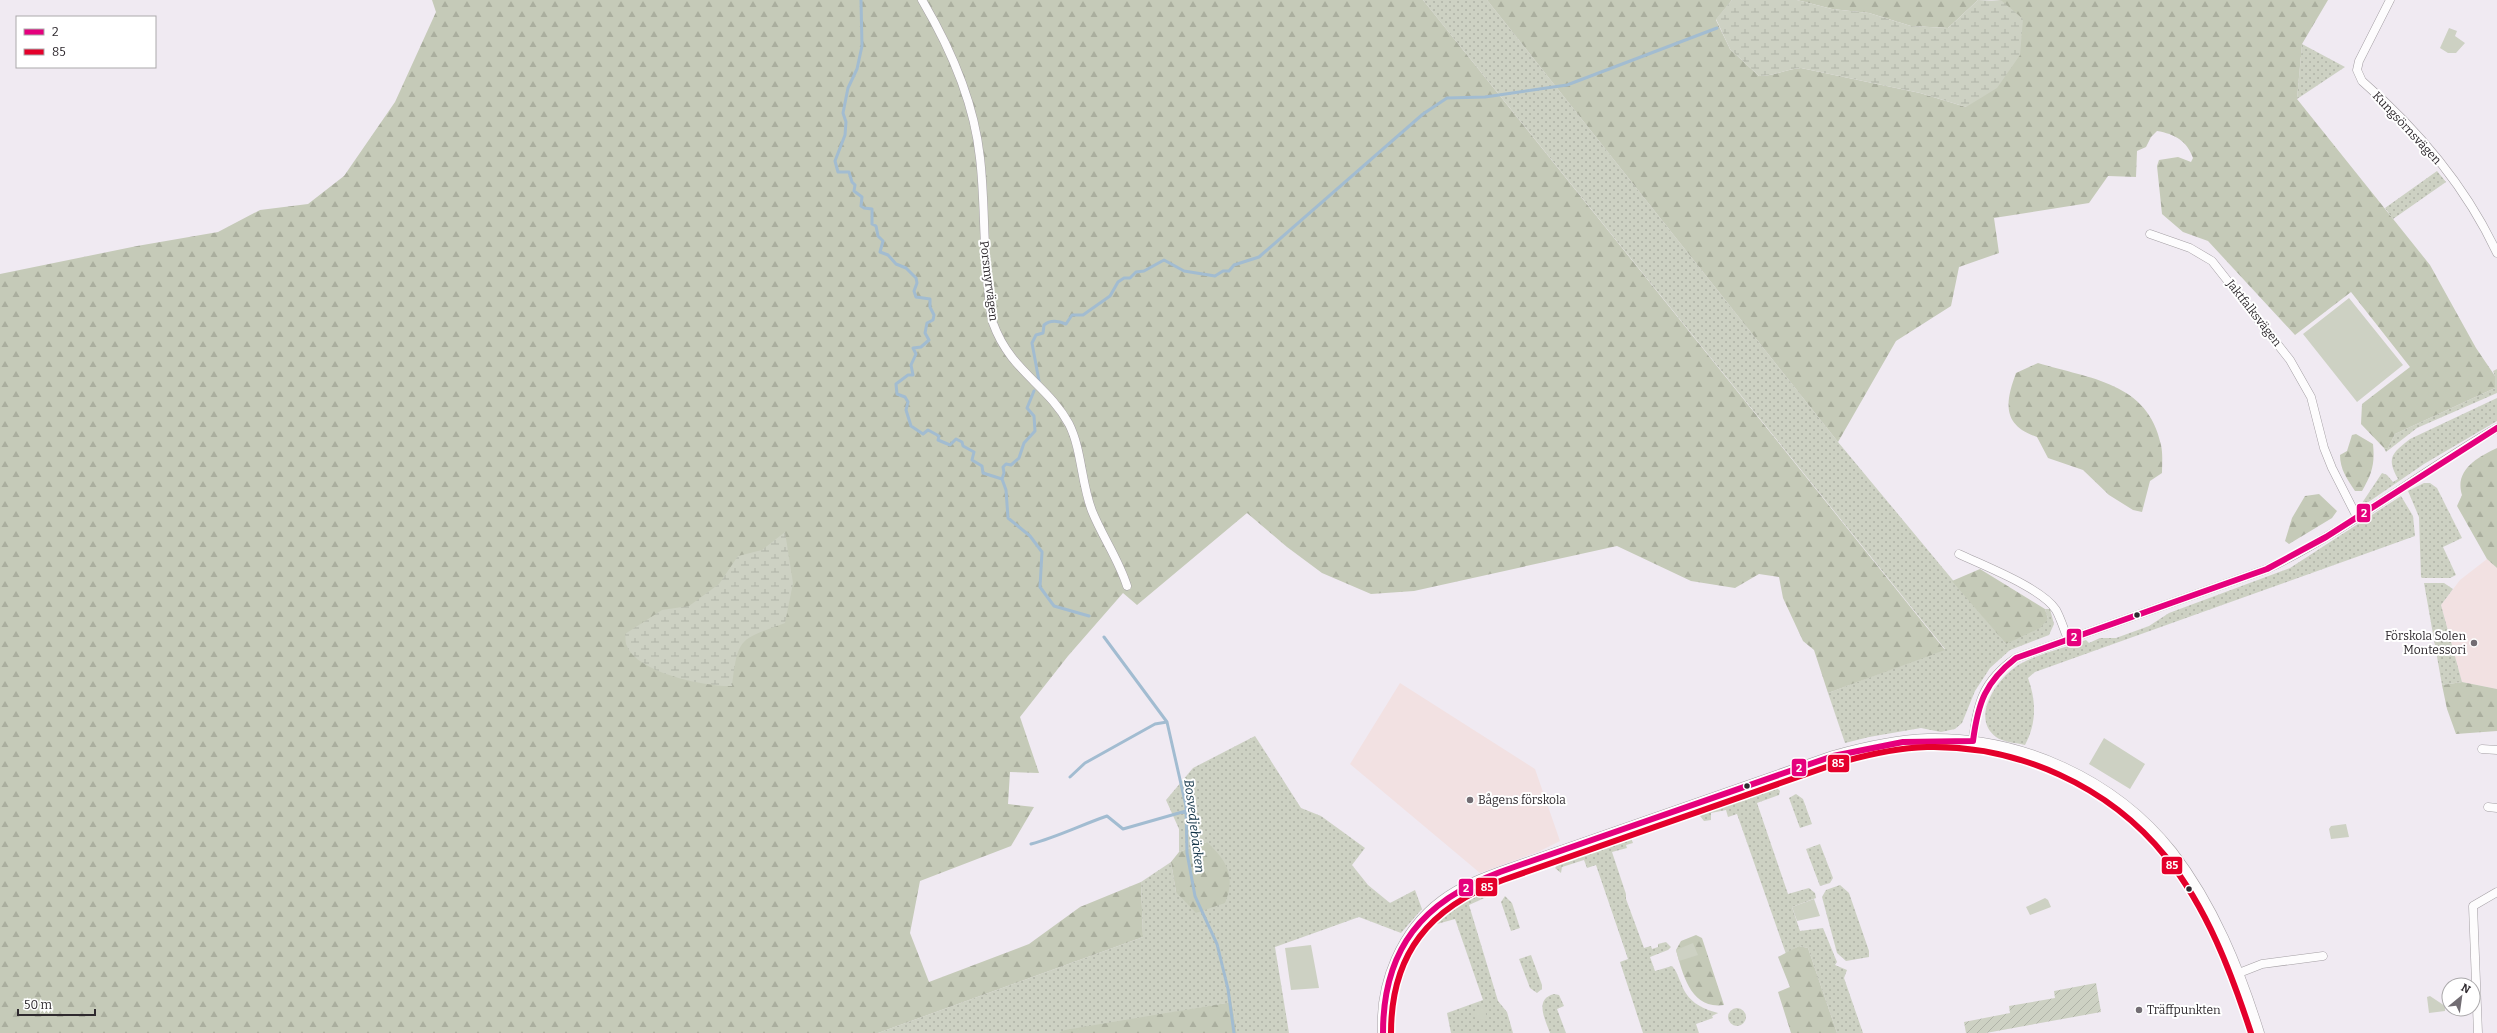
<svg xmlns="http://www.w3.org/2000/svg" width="2497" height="1033" viewBox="0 0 2497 1033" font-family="Bitter,serif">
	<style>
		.education { fill: #f2e1e2 }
		.grass { fill: url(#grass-dots) }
		.forest { fill: url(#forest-firs) }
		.wetland { fill: url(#wetland-marsh) }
		.park { fill: #cdd1c3 }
		.garden { fill: url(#garden-furrows) }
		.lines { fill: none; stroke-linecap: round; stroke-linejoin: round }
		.stream { stroke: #a2bcd1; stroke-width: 3 }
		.minor-casing { stroke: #a49fa4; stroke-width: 9 }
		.tertiary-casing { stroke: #a49fa4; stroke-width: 11 }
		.minor { stroke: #fdfcfd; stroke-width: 8 }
		.tertiary { stroke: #fdfcfd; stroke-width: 10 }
		.bus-1-casing { stroke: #fff; stroke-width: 9 }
		.bus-2-casing { stroke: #fff; stroke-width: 9 }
		.bus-1 { stroke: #e5007d; stroke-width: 6 }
		.bus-2 { stroke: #e4002b; stroke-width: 6 }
		.bus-dot { fill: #2e292e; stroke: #fff; stroke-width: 1.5 }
		.poi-dot { fill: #726d73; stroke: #fff; stroke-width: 1.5 }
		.labels { text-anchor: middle; stroke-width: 4; stroke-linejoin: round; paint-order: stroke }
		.street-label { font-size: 12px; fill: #2e292e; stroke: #fff }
		.poi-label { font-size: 12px; fill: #2e292e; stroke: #fff; text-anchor: start }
		.water-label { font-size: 13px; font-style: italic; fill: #103246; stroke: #fff }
		.line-badge { stroke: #fff; stroke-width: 1.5 }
		.badge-label { font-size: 11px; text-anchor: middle; font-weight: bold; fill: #fff }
	</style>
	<defs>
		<pattern id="grass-dots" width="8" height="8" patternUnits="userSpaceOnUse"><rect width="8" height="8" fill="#cdd1c3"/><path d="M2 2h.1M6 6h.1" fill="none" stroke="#b0b3a8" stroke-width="1.8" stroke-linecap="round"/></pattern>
		<pattern id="forest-firs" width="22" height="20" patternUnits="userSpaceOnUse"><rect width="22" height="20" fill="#c5cab8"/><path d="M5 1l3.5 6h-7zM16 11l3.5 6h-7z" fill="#aaae9e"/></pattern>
		<pattern id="wetland-marsh" width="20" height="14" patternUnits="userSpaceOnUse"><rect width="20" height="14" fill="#cdd1c3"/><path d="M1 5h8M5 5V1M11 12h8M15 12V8" fill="none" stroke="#b0b3a8"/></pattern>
		<pattern id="garden-furrows" width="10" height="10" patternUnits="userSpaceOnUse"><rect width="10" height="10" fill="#cdd1c3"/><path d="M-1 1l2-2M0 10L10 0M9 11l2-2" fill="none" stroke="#b0b3a8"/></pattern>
	</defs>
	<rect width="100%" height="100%" fill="#f0eaf2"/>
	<path class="education" d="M2487 559 2497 568V689L2462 682 2441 605 2460 580Z
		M1400 683 1535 769 1560 841 1538 852 1480 873 1350 764Z"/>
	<path class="grass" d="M1423 0H1487L1838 442 2006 644 2048 619 2045 609H2050L2054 624 2049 635 2010 650 1990 668 1975 691 1962 723 1955 729 1941 732 1921 728 1869 737 1845 743 1828 693 1945 649Z
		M2302 44 2345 67 2297 99Z
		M2437 171 2446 182 2393 219 2385 208Z
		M2497 369V393L2417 428 2386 452 2384 448H2388L2395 434 2495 388V376L2493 371Z
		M2497 398V421L2424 464 2367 503H2362L2382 473 2387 475 2393 482 2398 479C2386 458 2392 453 2410 439Z
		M2424 483H2430L2437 488 2462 538 2443 547 2456 575 2450 578H2422L2421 577 2419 517 2408 491Z
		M2401 496 2413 516 2415 536 2035 672 2028 678C2036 700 2037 723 2025 745 2017 743 2002 742 1996 737 1969 717 1999 676 2020 664 2040 653 2065 648 2086 640L2089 643 2100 638H2116L2149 626 2169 613 2290 568Z
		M2424 583H2444L2453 589 2441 605 2462 682 2442 685Z
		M1255 736 1301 808 1321 816 1365 848 1352 865 1368 885 1390 903 1415 890 1422 909 1401 933 1359 917 1275 947 1289 1033H1237L1232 1002 1058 1033H878L1143 937 1141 882 1171 862 1176 892 1207 842 1179 852V829L1166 800 1193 768Z
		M1777 788 1780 791 1779 795 1757 803 1788 894 1809 888 1815 893 1816 898 1792 907 1800 931 1823 928 1837 962 1835 965 1847 970 1844 978 1863 1033H1837L1808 948 1799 946 1786 954 1737 814 1728 817 1726 810 1711 813V820L1704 821 1700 816 1702 811 1743 801Z
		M1796 794 1803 799 1812 824 1800 828 1789 798Z
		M1631 838 1633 843 1626 845 1627 848 1612 852 1626 894V899L1644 948 1651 946 1652 949 1658 947V944L1666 942 1671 947 1668 950 1650 957 1655 971 1672 966C1677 971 1678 977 1681 983 1687 1001 1700 1008 1718 1013L1712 1016 1713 1018 1696 1024 1699 1033H1643L1620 962 1628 959 1596 865 1587 868 1584 860 1562 867 1561 873 1555 868 1561 861 1621 839Z
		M1820 844 1833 878 1830 883 1820 886 1806 849Z
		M1840 885 1849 893 1869 951V957L1846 961 1837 953 1822 897 1826 890Z
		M1486 890 1492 892 1491 895 1469 905 1498 1001 1507 1012 1513 1033H1451L1447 1013 1483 1000 1455 919 1437 924 1434 920C1449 905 1466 896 1486 890Z
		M1505 896 1512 903 1520 928 1511 931 1501 902Z
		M1531 955 1542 985V989L1537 993 1530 988 1519 959Z
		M1554 994 1559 995 1564 1006 1557 1009 1566 1033H1550C1545 1019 1534 999 1554 994Z
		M1728 1017a9 9 0 1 1 18 0a9 9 0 1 1-18 0Z"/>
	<path class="forest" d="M432 0H1423L1945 650 1828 693 1814 650 1803 641 1783 598 1779 577 1759 574 1735 588 1691 581 1617 546 1414 591 1371 594 1322 573 1287 547 1247 513 1137 605 1123 593 1068 656 1020 717 1039 773 1010 772 1008 804 1034 807 1011 846 920 881 910 933 929 982 1029 944 1080 907 1141 882 1143 937 878 1033H0V274L137 246 218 232 260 210 308 204 344 176 395 102 436 12Z
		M1487 0H1732L1716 20 1730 49 1759 76C1774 76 1786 69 1801 68L1920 93 1966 107 2002 1 1991 0H2328L2302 44 2297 99 2430 265 2476 348 2495 376V388L2395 434 2388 448H2384L2361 424 2362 404 2410 367 2351 292 2295 335 2208 241 2183 232 2162 214 2157 166 2159 160 2178 157 2191 162 2193 158C2187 141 2175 134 2157 131L2151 137 2146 147 2137 151 2136 177 2108 176 2089 203 1994 218 1999 253 1959 267 1951 306 1896 341 1838 442Z
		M1797 0H1978L1948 28 1911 26 1869 13 1832 9Z
		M2038 363C2090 379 2148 382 2161 445 2163 454 2162 464 2162 473L2150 481 2142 512 2133 510 2109 495 2083 470 2048 458 2037 437C2002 425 2005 403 2016 373Z
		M2356 434 2373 444C2375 464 2372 474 2362 491H2355C2347 479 2340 469 2340 455L2347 451 2352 435Z
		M2497 448V568L2487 559 2457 506 2462 495C2454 470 2478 457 2497 448Z
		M2319 494 2337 511 2332 518 2289 544 2285 541 2292 518 2305 496Z
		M1980 569 2045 609 2048 619 2040 628 2006 644 1952 581Z
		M2462 682 2497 689V731L2456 734 2447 709 2442 685Z
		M1207 842C1227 861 1236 876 1225 903L1196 913 1176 892 1171 862 1179 852Z
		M1696 935 1702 938 1724 1005C1691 1010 1683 975 1676 950L1681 941Z
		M1799 946 1808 948 1837 1033H1791L1778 992 1790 987 1778 957Z
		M1232 1002 1237 1033H1058L1065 1030Z"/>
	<path class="wetland" d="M1732 0H1797L1832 9 1869 13 1911 26 1948 28 1978 0 2002 1 2023 19 2020 55 1997 88 1966 107 1920 93 1801 68C1786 69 1774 76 1759 76L1730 49 1716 19Z
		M785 532 793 583 785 623C740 640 738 636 732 686 707 687 637 673 627 646 625 643 626 638 625 634L662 610 689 606 719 584 738 556 762 550Z"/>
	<path class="park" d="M2449 28 2457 31 2455 36 2465 43 2456 53H2448L2440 48Z
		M2349 298 2403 365 2357 402 2303 334Z
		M2104 738 2145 764 2130 789 2089 764Z
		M2346 824 2349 837 2331 839 2329 829 2331 826Z
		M2045 898 2048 900 2051 907 2030 915 2026 907Z
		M1814 899 1820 916 1797 921 1792 907Z
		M1693 943 1698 955 1679 961 1676 950Z
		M1311 945 1319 988 1291 990 1285 948Z
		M2430 996 2445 1006V1011L2429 1013 2427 997Z
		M1474 1014a6 6 0 1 1 12 0a6 6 0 1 1-12 0Z"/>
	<path class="garden" d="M2096 983 2101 1012 1986 1033H1966L1964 1022 2010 1013 2009 1006 2055 998 2054 991Z"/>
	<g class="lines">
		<path class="stream" d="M861 0 862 46 857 69 848 88 843 113 846 122 845 135 835 161 838 172H849L852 182 855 185 854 191 862 197 861 206 864 208 872 209V224L876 226 878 236 883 241 880 252 888 255 896 264 906 268 916 278 917 283 914 291 916 297 930 299V307L934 315 933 320 927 323 925 333 929 340 921 347 913 348 916 354 911 365 913 375H908L896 384 897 394 905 397 908 402 906 410 911 426 923 434 928 430 939 436 938 440 950 445 956 439 962 442 963 446 974 452 972 460 982 466 983 473 1002 479 1006 490 1008 518 1030 536 1042 552 1040 587 1054 606 1089 616
			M1039 381 1032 343 1036 335 1043 333 1044 325C1050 320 1059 321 1066 324L1072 315H1083L1110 296 1118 282 1124 278H1130L1136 272 1144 271 1164 260 1184 271 1215 276 1223 271H1229L1234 265 1259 257 1423 114 1447 98 1485 97 1567 85 1717 28
			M1002 479 1004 473 1003 467 1006 464 1011 465 1019 458 1024 443 1035 431 1034 416 1027 408 1034 391
			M1104 637 1167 722 1186 806 1187 853 1195 896 1217 944 1228 989 1234 1033
			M1070 777 1085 763 1155 724 1167 722
			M1031 844C1057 837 1081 825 1107 816L1123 829 1186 811"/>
		<g class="minor-casing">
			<path id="minor" d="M922 0C951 49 974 101 980 158 985 200 983 243 988 285 989 297 990 311 993 323 1010 371 1048 385 1069 424 1082 450 1081 483 1092 511 1102 536 1119 560 1127 586
				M2390 0 2359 61 2357 70 2362 81C2416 128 2466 187 2497 253
				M2150 234 2190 248 2212 261 2290 360 2311 397 2324 448 2332 468 2357 517
				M1959 554C1984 566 2042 588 2056 610 2061 619 2064 630 2068 639
				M1973 741C1977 703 1983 681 2016 658L2267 569C2348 530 2419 473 2497 428
				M2482 749 2497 750
				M2488 807 2497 808
				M2239 973 2262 964 2323 956
				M2478 1033 2473 906 2497 892"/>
		</g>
		<g class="tertiary-casing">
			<path id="tertiary" d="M1383 1033C1380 983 1402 931 1442 901 1462 886 1486 877 1509 869L1833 756C1865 747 1896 740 1928 739 2020 737 2114 779 2172 852 2213 905 2239 969 2259 1033"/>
		</g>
		<use href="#minor" class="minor"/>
		<use href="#tertiary" class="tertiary"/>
		<g class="bus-1-casing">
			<path id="bus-1" d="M1973 741C1978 703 1985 682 2016 658L2267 569 2326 537 2497 428
				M1383 1033C1383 948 1423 901 1500 872L1833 756 1903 742 1973 741"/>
		</g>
		<g class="bus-2-casing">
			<path id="bus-2" d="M1391 1033C1391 953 1430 907 1503 880L1835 764C1865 755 1896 748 1927 747 2018 745 2109 786 2166 857 2207 908 2231 972 2251 1033"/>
		</g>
		<use href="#bus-1" class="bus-1"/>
		<use href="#bus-2" class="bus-2"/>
	</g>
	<g class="bus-dot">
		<circle cx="2137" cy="615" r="3.5"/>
		<circle cx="1747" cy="786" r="3.5"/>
		<circle cx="2189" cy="889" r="3.5"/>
	</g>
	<g class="poi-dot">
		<circle cx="2474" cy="643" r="4"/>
		<circle cx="1470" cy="800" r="4"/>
		<circle cx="2139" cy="1010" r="4"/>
	</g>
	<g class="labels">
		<g class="street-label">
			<text transform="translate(2407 128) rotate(47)" y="4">Kungsörnsvägen</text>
			<text transform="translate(989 281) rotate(83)" y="4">Porsmyrvägen</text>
			<text transform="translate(2254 313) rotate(52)" y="4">Jaktfalksvägen</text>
		</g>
		<g class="poi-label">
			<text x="2466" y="640" text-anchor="end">Förskola Solen<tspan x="2466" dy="14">Montessori</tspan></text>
			<text x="1478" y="804">Bågens förskola</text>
			<text x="2147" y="1014">Träffpunkten</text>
		</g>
		<g class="water-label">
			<text transform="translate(1195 826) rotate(83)" y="5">Bosvedjebäcken</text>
		</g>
	</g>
	<g class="line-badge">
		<rect x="2356" y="503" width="15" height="20" rx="4" fill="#e5007d"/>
		<rect x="2066" y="628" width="16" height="19" rx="4" fill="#e5007d"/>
		<rect x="1827" y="754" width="23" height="19" rx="4" fill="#e4002b"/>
		<rect x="1791" y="758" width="16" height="19" rx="4" fill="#e5007d"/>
		<rect x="2161" y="856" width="22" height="19" rx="4" fill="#e4002b"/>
		<rect x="1475" y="877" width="23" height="20" rx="4" fill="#e4002b"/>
		<rect x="1458" y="878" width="16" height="19" rx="4" fill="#e5007d"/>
	</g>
	<g class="badge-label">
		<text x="2364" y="517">2</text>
		<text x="2074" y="641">2</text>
		<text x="1838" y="767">85</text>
		<text x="1799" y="772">2</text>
		<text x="2172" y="869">85</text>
		<text x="1487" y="891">85</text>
		<text x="1466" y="892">2</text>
	</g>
	<rect x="16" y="16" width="140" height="52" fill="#ffffff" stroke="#aba9ab"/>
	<rect x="24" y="29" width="20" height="6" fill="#e5007d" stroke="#aba9ab"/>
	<text x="52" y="36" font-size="12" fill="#2e292e">2</text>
	<rect x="24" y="49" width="20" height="6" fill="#e4002b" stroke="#aba9ab"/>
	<text x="52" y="56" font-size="12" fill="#2e292e">85</text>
	<g transform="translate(2461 997) rotate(29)"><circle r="19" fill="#ffffff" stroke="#aba9ab"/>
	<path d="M0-3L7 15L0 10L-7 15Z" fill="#726d73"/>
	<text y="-6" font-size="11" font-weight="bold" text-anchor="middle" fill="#2e292e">N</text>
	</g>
	<path d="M18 1009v6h77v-6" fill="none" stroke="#2e292e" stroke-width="2"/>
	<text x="24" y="1009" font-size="12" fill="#2e292e" stroke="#ffffff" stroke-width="3" paint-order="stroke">50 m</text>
</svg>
